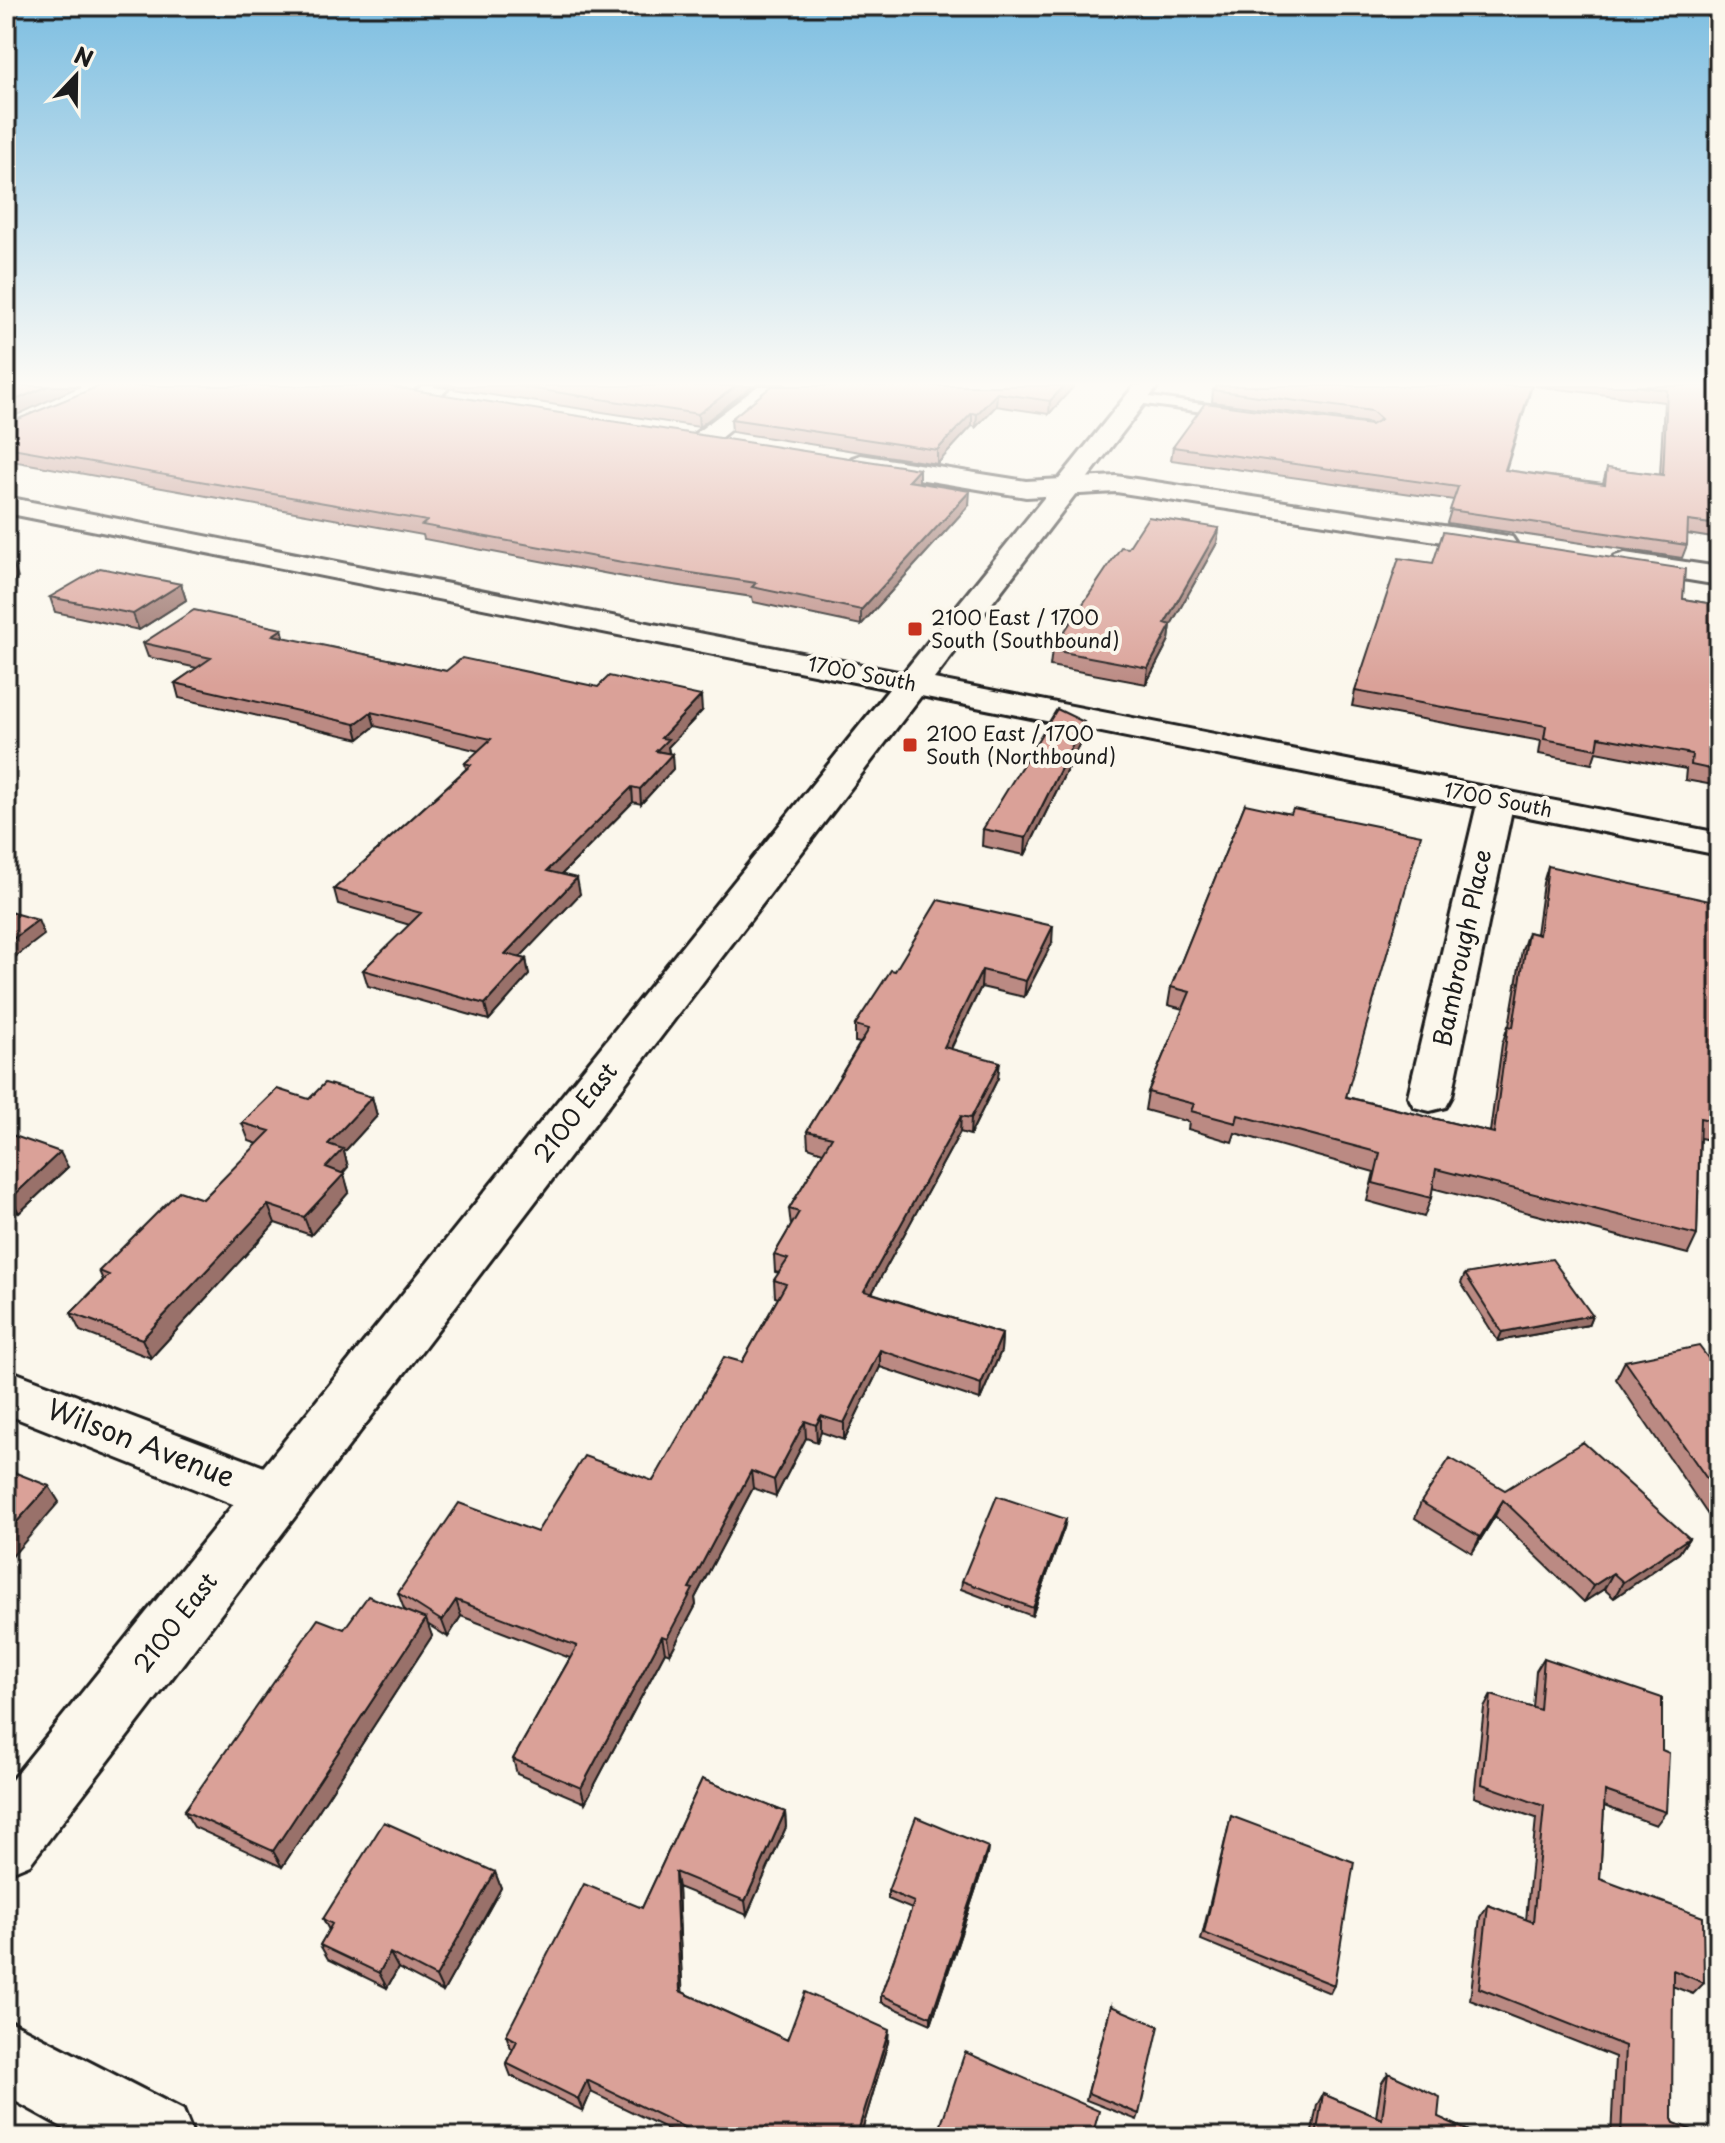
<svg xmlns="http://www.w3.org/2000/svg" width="1725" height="2143" viewBox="0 0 1725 2143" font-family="'Playpen Sans',sans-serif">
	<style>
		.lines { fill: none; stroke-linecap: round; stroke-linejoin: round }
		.service-casing { stroke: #1c1c1c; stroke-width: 6 }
		.minor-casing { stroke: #1c1c1c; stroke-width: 6 }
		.tertiary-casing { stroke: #1c1c1c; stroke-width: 6 }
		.service { fill: #fbf7ec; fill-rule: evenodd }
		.minor { fill: #fbf7ec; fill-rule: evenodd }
		.tertiary { fill: #fbf7ec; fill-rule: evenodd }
		.wall { fill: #bb8a83; stroke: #1c1c1c; stroke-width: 2 }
		.shaded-wall { fill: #99716a; stroke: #1c1c1c; stroke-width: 2 }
		.building { fill: #daa198; stroke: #1c1c1c; stroke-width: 2 }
		.poi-dot { fill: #c8321e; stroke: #fbf7ec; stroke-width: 3 }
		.labels { text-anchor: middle; stroke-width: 8; stroke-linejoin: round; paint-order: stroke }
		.far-poi-label { font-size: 20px; fill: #1c1c1c; stroke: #fbf7ec; text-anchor: start }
		.far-street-label { font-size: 20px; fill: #1c1c1c; stroke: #fbf7ec }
		.street-label { font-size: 24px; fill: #1c1c1c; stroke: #fbf7ec }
		.near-street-label { font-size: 28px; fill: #1c1c1c; stroke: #fbf7ec }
	</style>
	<rect width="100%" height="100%" fill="#fbf7ec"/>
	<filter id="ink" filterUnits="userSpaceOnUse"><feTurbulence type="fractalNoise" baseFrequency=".0125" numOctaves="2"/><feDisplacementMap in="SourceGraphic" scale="16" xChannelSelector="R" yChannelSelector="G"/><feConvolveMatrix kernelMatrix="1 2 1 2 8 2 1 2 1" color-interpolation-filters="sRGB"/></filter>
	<g filter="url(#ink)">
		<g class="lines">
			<g class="service-casing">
				<path id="service" d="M1135 395 1232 408 1239 412 1232 416 1130 402V396Z"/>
			</g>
			<g class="minor-casing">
				<path id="minor" d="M422 386H450C442 397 428 402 416 399L412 394Z
					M758 386H784L714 443H696L693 438 696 433Z
					M861 455 1026 481 1116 476 1502 535 1512 537 1516 543 1512 549 1502 551 1116 492 1026 497 852 468 848 463 852 458Z
					M1625 553 1719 567V585L1615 568 1611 562 1615 556Z
					M1496 789 1509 792 1514 800 1452 1096 1446 1107 1430 1111 1414 1107 1408 1096 1478 800 1483 792Z
					M6 1369 296 1479 304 1496 296 1513 276 1521 6 1414Z
					M6 2019 183 2110 194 2137H80L6 2096Z"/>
			</g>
			<g class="tertiary-casing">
				<path id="tertiary" d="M1134 386H1158L934 679 1719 833V855L921 696 30 1864 6 1874V1787L889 689 6 513V497L903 673Z"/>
			</g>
			<use href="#service" class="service"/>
			<use href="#minor" class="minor"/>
			<use href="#tertiary" class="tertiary"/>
		</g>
		<path class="wall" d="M434 386H753L699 427Z
			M772 386H1074L1049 414 996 406 976 427 972 426 937 464 732 432 731 419Z
			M1532 386 1506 470 1603 483 1607 468 1660 475 1664 402 1534 386H1719V539L1687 534V545L1682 558 1447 523 1454 500 1171 460 1173 447 1371 425 1369 423 1212 402 1213 390Z
			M6 424 919 483 969 505 861 625 753 602 752 597 635 579 424 539 423 535 6 460Z
			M1219 528 1217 543 1171 624 1169 640 1146 684 1050 666 1052 650 1128 548Z
			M181 584 186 600 139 630 55 612 50 597Z
			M1683 599 1719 605V786L1685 780 1686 769 1596 752 1592 764 1539 754 1541 741 1352 706 1355 691Z
			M282 629 284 638 446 671 702 711 668 747 673 769 641 804 633 802 562 874 580 894 520 957 526 959 529 975 489 1020 368 986 363 970 410 925 338 904 334 889 466 769 465 763 479 751 375 726 359 739 179 698 175 683 197 668 148 657 143 643Z
			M1082 739 1025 855 982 846 983 829Z
			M1245 804 1347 1097 1490 1132 1502 1044 1508 1026H1509L1522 950 1528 932 1536 934 1543 883 1548 866 1719 1122V1133L1715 1141 1700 1138 1697 1235 1688 1254 1432 1188 1431 1198 1424 1217 1367 1201 1374 1172 1235 1133 1232 1142 1188 1129 1189 1122 1145 1110 1148 1092 1183 1009 1168 1005 1171 987Z
			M1052 943 1024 997 981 987 951 1049 998 1078 970 1135 960 1132 872 1293 1002 1334 1001 1351 980 1400 880 1367 844 1440 821 1432 817 1442 806 1438 776 1496 753 1488 695 1598 696 1605 670 1654 665 1652 585 1803 517 1774 513 1759 570 1658 461 1616 448 1637 427 1624 432 1636 282 1867 194 1827 184 1811 344 1629 409 1613 404 1609 398 1593 653 1481 742 1362 778 1298 775 1297 774 1280 779 1273 775 1272 774 1255 791 1226 789 1209 823 1152 808 1147 807 1131 860 1043 855 1042V1025L895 971Z
			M372 1097 377 1116 344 1152 348 1167 343 1173 349 1192 311 1235 275 1223 151 1358 80 1331 71 1313 103 1280 99 1271 203 1199 258 1144 249 1141 242 1123Z
			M6 1133 68 1167 19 1213 6 1209Z
			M1465 1274 1592 1315 1588 1325 1498 1341 1461 1283Z
			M1719 1356V1516L1710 1518 1616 1379 1625 1361 1708 1358Z
			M1505 1490 1689 1538 1679 1553 1614 1598 1604 1589 1584 1602 1495 1516 1472 1553 1415 1518 1421 1502Z
			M1066 1519 1064 1528 1032 1616 961 1589 962 1581Z
			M1544 1658 1662 1750 1666 1812 1656 1825 1604 1806 1600 1879 1704 1983 1693 1994 1672 1986V2119L1674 2123 1710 2137H1611L1615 2057 1470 2000 1480 1917 1488 1905 1526 1920 1536 1818 1474 1797 1484 1708 1491 1695 1533 1708 1536 1671Z
			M702 1779 785 1812 786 1827 747 1915 678 1887 682 1992 787 2040 888 2042 860 2137H684L591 2092 583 2111 511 2076 506 2063 513 2049 511 2048 506 2035 642 1908Z
			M1231 1816 1334 1985 1330 1993 1201 1940Z
			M988 1847 987 1855 931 2024 881 2002V1995L912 1909 888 1899V1891Z
			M495 1872 501 1888 443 1992 398 1968 387 1988 328 1959 320 1945 329 1930 323 1919Z
			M1111 2006 1139 2114 1137 2120 1086 2100Z
			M1388 2073 1438 2117 1482 2137H1311L1317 2105 1323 2094 1376 2117 1381 2084Z"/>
		<path class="shaded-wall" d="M48 386H80L6 420V404Z
			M736 386H753L699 427 698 414Z
			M1064 386H1074L1049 414 1050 401Z
			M997 393 996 406 976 427 977 414Z
			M972 413V426L937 464V450Z
			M919 469V483L908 481Z
			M970 491 969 505 861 625V610Z
			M1219 528 1217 543 1163 639 1165 623Z
			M13 564 18 578 6 584V568Z
			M181 584 186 600 139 630 133 614Z
			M1171 625 1169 640 1146 684 1148 668Z
			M282 629 286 643 273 635Z
			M701 696 702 711 668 747 669 754 656 751 661 738Z
			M371 712 375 726 359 739 355 724Z
			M1084 722 1082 739 1025 855 1026 838Z
			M672 754 673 769 641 804 640 789Z
			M632 787 633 802 550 886 547 871Z
			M577 878 580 894 508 970 505 954Z
			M38 920 44 935 6 964V944Z
			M1053 926 1052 943 1024 997 1026 981Z
			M526 959 529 975 489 1020 485 1004Z
			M982 970 981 987 943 1064 944 1047Z
			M1000 1062 998 1078 970 1135 971 1118Z
			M372 1097 377 1116 344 1152 348 1167 331 1185 326 1167 328 1144Z
			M961 1116 960 1132 864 1308V1291Z
			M60 1152 68 1167 19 1213 11 1198Z
			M344 1174 349 1192 311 1235 304 1217Z
			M268 1205 275 1223 151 1358 142 1339Z
			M1592 1315 1588 1325 1498 1341 1502 1332Z
			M1002 1334 1001 1351 980 1400 981 1384Z
			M880 1350V1367L844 1440V1423Z
			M821 1416V1432L817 1442 816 1425Z
			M805 1421 806 1438 776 1496 774 1480Z
			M751 1471 753 1488 695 1598 696 1605 670 1654 667 1638 689 1588Z
			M49 1486 59 1502 9 1560 12 1565 6 1571V1534Z
			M1503 1500 1495 1516 1472 1553 1480 1537Z
			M1719 1503V1516L1710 1518Z
			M1066 1519 1064 1528 1032 1616 1033 1608Z
			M1689 1538 1679 1553 1614 1598 1623 1582Z
			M1613 1573 1604 1589 1584 1602 1593 1586Z
			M456 1600 461 1616 448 1637 442 1621Z
			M426 1619 432 1636 282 1867 273 1851Z
			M662 1636 665 1652 585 1803 581 1788Z
			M785 1812 786 1827 747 1915 745 1901Z
			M988 1847 987 1855 931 2024V2017Z
			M495 1872 501 1888 443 1992 436 1977Z
			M675 1872 678 1887 683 2004 680 1991Z
			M390 1953 398 1968 387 1988 379 1973Z
			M889 2030 888 2042 860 2137H858V2131Z
			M587 2080 591 2092 583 2111 578 2099Z"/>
		<path class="building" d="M6 386H48L6 404Z
			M99 386H387L919 469 908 481 970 491 861 610 752 587 756 583 633 564 422 525 427 521 6 447V424Z
			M516 386H736L698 414Z
			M772 386H1064L1050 401 997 393 977 414 972 413 937 450 731 419Z
			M1217 386H1531L1505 470 1605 484 1607 468 1663 475 1667 390 1632 386H1719V525L1688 521 1687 545 1450 510 1458 487 1173 447 1205 403 1371 425 1381 419 1372 411 1213 390Z
			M1148 517 1219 528 1165 623 1171 625 1148 668 1052 650 1121 547 1128 548Z
			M1443 532 1685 569 1683 599 1719 605V771L1691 765 1692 754 1599 737 1597 749 1544 739 1546 726 1355 691 1399 558 1433 563Z
			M100 568 181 584 133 614 50 597Z
			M194 610 282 629 273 635 446 671 462 658 598 687 609 676 701 696 661 738 668 739 656 751 672 754 640 789 632 787 547 871 577 878 505 954 526 959 485 1004 363 970 421 913 334 889 471 765 465 763 491 739 371 712 355 724 175 683 211 658 143 643Z
			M1057 709 1084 722 1026 838 983 829Z
			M1245 804 1291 814 1293 809 1421 835 1346 1097 1494 1133 1508 1026 1513 1027 1528 932 1539 935 1548 866 1719 903V1122L1700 1118 1697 1235 1436 1169 1431 1198 1373 1183 1380 1153 1238 1115 1236 1123 1191 1111 1194 1104 1148 1092 1190 992 1171 987Z
			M938 900 1053 926 1026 981 982 970 944 1047 1000 1062 971 1118 961 1116 864 1291 1002 1334 981 1384 880 1350 844 1423 821 1416 816 1425 805 1421 774 1480 751 1471 689 1588 693 1589 667 1638 662 1636 581 1788 513 1759 577 1646 456 1600 442 1621 398 1593 459 1503 537 1532 584 1456 653 1481 724 1357 742 1362 786 1284 774 1280 788 1259 774 1255 799 1212 789 1209 832 1137 807 1131 869 1029 855 1025 891 970 895 971Z
			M6 911 38 920 6 944Z
			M325 1083 372 1097 328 1144 343 1149 326 1167 344 1174 304 1217 268 1205 142 1339 71 1313 109 1275 99 1271 179 1191 203 1199 270 1131 242 1123 277 1089 309 1099Z
			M6 1133 60 1152 11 1198 6 1196Z
			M1552 1259 1592 1315 1502 1332 1465 1274Z
			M1699 1346 1708 1358 1719 1356V1496L1625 1361Z
			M1583 1442 1689 1538 1623 1582 1613 1573 1593 1586 1503 1500 1480 1537 1421 1502 1450 1458 1505 1490Z
			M6 1469 49 1486 6 1534Z
			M997 1496 1066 1519 1033 1608 962 1581Z
			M368 1596 426 1619 273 1851 184 1811 318 1619 344 1629Z
			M1544 1658 1662 1698V1750L1669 1753 1666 1812 1605 1791 1600 1879 1703 1917 1704 1983 1673 1970 1672 2119 1674 2123 1710 2137H1621L1625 2046 1479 1988 1488 1905 1533 1922 1544 1806 1482 1784 1491 1695 1540 1710Z
			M702 1779 785 1812 745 1901 675 1872 680 1991 787 2040 805 1992 889 2030 858 2131 850 2127 846 2137H693L690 2136 692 2131 587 2080 578 2099 506 2063 517 2041 506 2035 584 1884 642 1908Z
			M1231 1816 1354 1862 1334 1985 1204 1933Z
			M916 1817 988 1847 931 2017 881 1995 914 1902 888 1891Z
			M384 1822 495 1872 436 1977 390 1953 379 1973 320 1945 332 1924 323 1919Z
			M1111 2006 1159 2026 1139 2114 1088 2093Z
			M965 2052 1099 2111 1092 2137H937Z
			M1388 2073 1440 2097 1438 2117 1482 2137H1316L1323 2094 1382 2119Z"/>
	</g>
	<linearGradient id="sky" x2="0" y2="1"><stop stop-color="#7dbee1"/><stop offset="0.56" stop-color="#fdfbf6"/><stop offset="1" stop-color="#fdfbf6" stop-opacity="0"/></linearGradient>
	<rect width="1725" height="686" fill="url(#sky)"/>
	<g class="poi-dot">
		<rect x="907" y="621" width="16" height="16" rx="4"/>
		<rect x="902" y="737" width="16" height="16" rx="4"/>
	</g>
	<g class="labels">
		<g class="far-poi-label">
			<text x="931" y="625">2100 East / 1700<tspan x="931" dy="23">South (Southbound)</tspan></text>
			<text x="926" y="741">2100 East / 1700<tspan x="926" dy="23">South (Northbound)</tspan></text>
		</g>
		<g class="far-street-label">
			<text transform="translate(862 674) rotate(11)" y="7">1700 South</text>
			<text transform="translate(1498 800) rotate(11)" y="7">1700 South</text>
		</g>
		<g class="street-label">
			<text transform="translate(1463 948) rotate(-78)" y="8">Bambrough Place</text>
			<text transform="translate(576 1113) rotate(-52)" y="8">2100 East</text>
			<text transform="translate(176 1623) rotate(-52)" y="8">2100 East</text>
		</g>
		<g class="near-street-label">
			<text transform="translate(141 1443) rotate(21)" y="10">Wilson Avenue</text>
		</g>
	</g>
	<rect width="1725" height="2143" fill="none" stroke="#fbf7ec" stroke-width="32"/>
	<rect x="16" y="16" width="1693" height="2111" fill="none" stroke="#1c1c1c" stroke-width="3" filter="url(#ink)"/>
	<g transform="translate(76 76) rotate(22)" stroke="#fbf7ec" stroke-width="6" paint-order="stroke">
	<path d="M0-6L14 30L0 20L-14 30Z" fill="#1c1c1c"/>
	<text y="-12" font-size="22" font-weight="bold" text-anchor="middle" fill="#1c1c1c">N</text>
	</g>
</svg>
